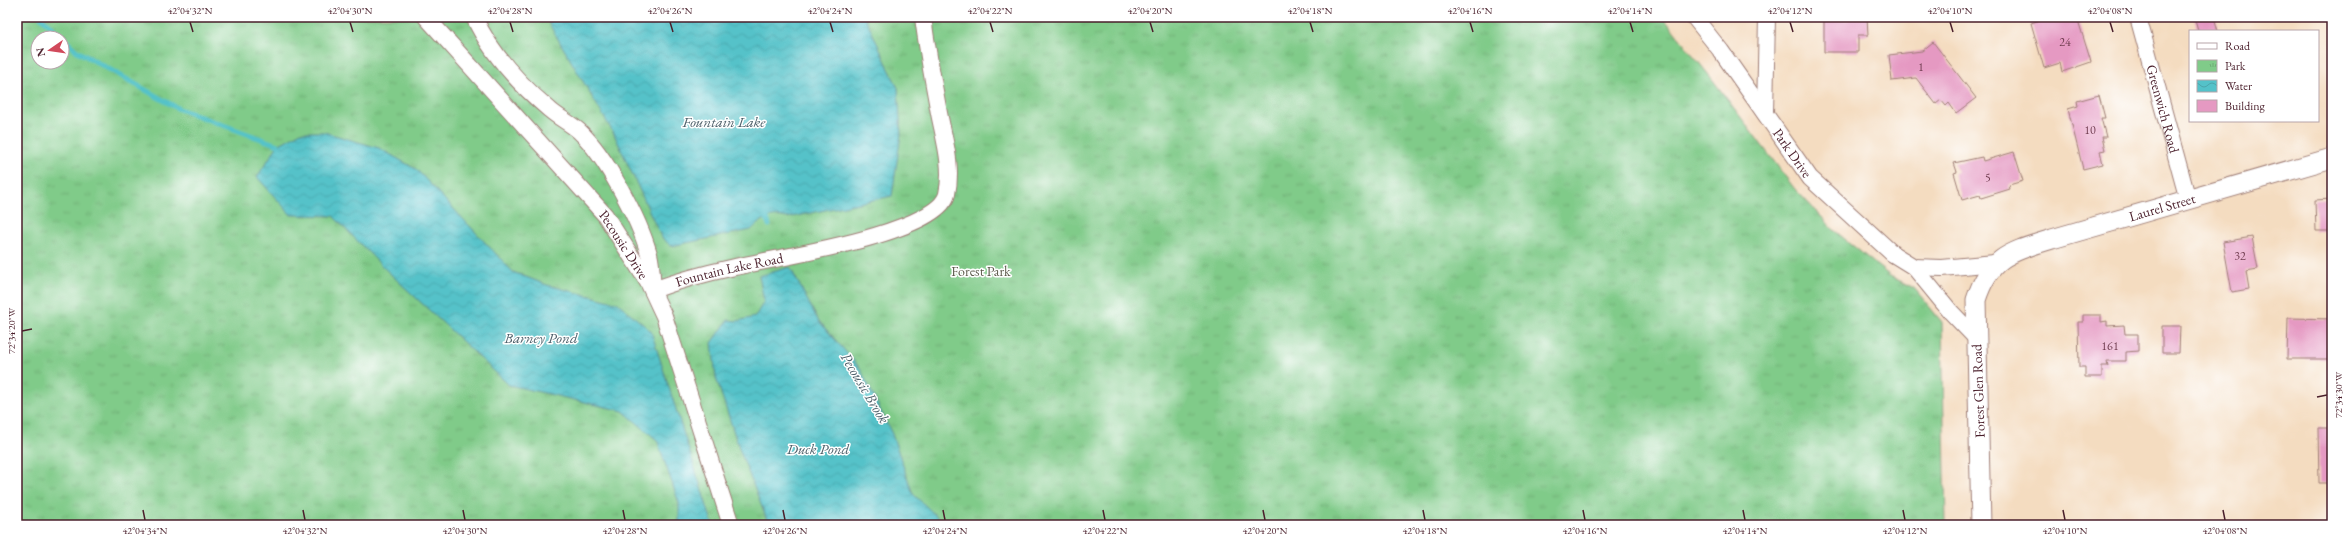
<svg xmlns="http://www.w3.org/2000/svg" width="2349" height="542" viewBox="0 0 2349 542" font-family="'EB Garamond',serif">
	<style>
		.park { fill: url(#park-tufts); stroke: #65755a; fill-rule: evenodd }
		.water { fill: url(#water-waves); stroke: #4f707a }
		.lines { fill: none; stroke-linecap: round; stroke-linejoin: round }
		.stream { stroke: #54c2c9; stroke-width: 5 }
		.building { fill: #e599c2 }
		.minor-casing { stroke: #9f7e76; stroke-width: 18 }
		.tertiary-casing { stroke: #9f7e76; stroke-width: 21 }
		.minor { stroke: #fff; stroke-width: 16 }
		.tertiary { stroke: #fff; stroke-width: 19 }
		.ticks { fill: none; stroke: #4a1f2b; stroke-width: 1.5 }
		.labels { text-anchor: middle; stroke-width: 3; stroke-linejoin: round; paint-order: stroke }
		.number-label { font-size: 12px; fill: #713e51 }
		.street-label { font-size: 14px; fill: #4a1f2b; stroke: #fff }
		.park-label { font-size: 14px; fill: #5d5b4c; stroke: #fff }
		.water-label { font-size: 15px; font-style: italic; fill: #4e606a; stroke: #fff }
		.neatline { fill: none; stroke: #4a1f2b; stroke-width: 1.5 }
		.ticks-label { font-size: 10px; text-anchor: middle; fill: #4a1f2b }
	</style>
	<defs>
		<pattern id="park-tufts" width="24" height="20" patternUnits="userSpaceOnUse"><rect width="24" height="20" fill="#80cb89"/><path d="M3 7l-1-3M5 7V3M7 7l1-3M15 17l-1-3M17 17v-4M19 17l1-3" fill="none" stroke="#70ae76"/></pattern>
		<pattern id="water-waves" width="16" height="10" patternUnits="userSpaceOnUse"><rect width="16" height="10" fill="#54c2c9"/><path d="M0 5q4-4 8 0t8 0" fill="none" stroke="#4ba6ad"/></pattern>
	</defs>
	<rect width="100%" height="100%" fill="#fff"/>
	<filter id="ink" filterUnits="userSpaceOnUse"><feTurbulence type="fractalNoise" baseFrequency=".025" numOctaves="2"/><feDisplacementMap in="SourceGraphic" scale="8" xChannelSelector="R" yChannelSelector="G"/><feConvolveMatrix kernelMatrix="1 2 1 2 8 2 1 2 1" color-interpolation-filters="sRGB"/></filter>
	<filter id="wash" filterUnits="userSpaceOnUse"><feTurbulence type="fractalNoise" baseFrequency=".012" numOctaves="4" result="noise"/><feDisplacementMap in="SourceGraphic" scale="16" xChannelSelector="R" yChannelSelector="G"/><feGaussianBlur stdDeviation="0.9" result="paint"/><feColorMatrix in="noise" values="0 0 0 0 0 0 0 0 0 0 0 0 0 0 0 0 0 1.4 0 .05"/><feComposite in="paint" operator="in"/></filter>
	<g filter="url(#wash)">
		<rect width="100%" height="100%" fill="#f4dcc0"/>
		<path class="park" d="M17 17H1663L1712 79 1794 188 1835 231 1890 276 1914 288 1942 322 1946 525H17ZM38 38H62V62H38Z"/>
		<path class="water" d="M545 17H865L898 88 901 134 892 196 787 218C771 214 762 219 751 230L671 246 661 237 614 134Z
			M301 132H324L379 148 416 169 513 272 547 285 618 303 651 331 713 525H679V503L657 440 623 411 509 385 382 266 333 216 291 215 257 177 278 145Z
			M790 267 818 320 860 368 892 434 913 494 946 525H769L740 451 716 378 712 343 728 320 737 321 755 317 764 301 759 276Z"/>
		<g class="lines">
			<path class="stream" d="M41 17 77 51 179 109 278 145
				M765 212 769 225"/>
		</g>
		<g id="blocks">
			<path class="building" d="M1849 17H1867L1868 35H1858V52H1824V21L1849 20Z
				M2039 17H2077L2091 62 2062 72 2060 63 2044 68 2031 23 2040 20Z
				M2194 17H2214L2218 31H2198Z
				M1933 42 1976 98 1956 113 1949 103 1946 106 1941 100 1936 104 1916 78 1892 81 1889 55 1922 51Z
				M2099 95 2105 118H2101L2106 137H2102L2105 150 2100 151 2103 164 2083 169 2068 109 2078 106 2077 101Z
				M2014 152 2023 181 2009 185 2010 189 1981 198 1980 195 1962 200 1954 173 1957 172 1954 163 1982 157 1983 161Z
				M2332 199V231H2316L2315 200Z
				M2252 237 2258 269 2246 271 2249 289 2232 292 2223 242Z
				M2083 315H2101V322L2107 321V326L2124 325 2125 334H2138V351L2126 352V361H2107L2108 366H2102V377H2085V367H2079L2078 322H2083Z
				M2288 318 2332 319V359H2287Z
				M2162 326H2180L2179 353H2162Z
				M2318 428H2332V483H2319Z"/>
		</g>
	</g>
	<g filter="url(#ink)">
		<use href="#blocks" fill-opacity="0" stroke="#9f7e76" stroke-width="1"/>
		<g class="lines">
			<g class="minor-casing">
				<g id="minor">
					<path id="s1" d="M426 17 605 215 649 284 664 316 731 525"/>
					<path id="s2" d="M474 17C491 54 519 84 550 110 559 118 570 123 579 131 606 156 639 219 649 254 652 265 652 279 653 290 680 280 707 273 735 267 774 258 938 234 947 194 953 166 944 139 939 113 933 81 927 49 923 17"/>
					<path id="s3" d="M1694 17 1721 51 1810 178 1893 254 1914 267 1950 311 1976 338"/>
					<path id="s4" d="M2138 17 2188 200"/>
					<path d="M1765 113 1767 17"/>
					<path d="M1914 267 1942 268 1995 263"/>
				</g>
			</g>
			<g class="tertiary-casing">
				<g id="tertiary">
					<path id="s5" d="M1981 525 1976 300C1990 256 2011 252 2052 239L2332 158"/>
				</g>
			</g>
			<use href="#minor" class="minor"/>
			<use href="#tertiary" class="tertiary"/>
		</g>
	</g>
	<path class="ticks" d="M190 22 193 32M350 22 353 32M510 22 513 32M670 22 673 32M830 22 833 32M990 22 993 32M1150 22 1153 32M1310 22 1313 32M1470 22 1473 32M1630 22 1633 32M1790 22 1793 32M1950 22 1953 32M2110 22 2113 32M22 331 32 329M2317 397 2327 395M143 510 145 520M303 510 305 520M463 510 465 520M623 510 625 520M783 510 785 520M943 510 945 520M1103 510 1105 520M1263 510 1265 520M1423 510 1425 520M1583 510 1585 520M1743 510 1745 520M1903 510 1905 520M2063 510 2065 520M2223 510 2225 520"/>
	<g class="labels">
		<g class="number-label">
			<text x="2065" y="46">24</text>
			<text x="1921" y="71">1</text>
			<text x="2090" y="134">10</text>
			<text x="1988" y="181">5</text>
			<text x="2240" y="260">32</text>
			<text x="2110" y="350">161</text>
		</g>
		<g class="street-label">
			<text dy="5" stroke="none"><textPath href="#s4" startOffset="95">Greenwich Road</textPath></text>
			<text dy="5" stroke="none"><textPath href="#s3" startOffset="168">Park Drive</textPath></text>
			<text dy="5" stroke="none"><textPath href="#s5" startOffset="443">Laurel Street</textPath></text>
			<text dy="5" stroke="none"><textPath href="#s1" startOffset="302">Pecousic Drive</textPath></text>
			<text dy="5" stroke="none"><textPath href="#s2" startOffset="415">Fountain Lake Road</textPath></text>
			<text transform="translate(1978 391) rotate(-92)" y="5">Forest Glen Road</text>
		</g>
		<g class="park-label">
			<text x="981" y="276">Forest Park</text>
		</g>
		<g class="water-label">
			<text x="724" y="127">Fountain Lake</text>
			<text x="541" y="343">Barney Pond</text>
			<text transform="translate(865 388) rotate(59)" y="5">Pecousic Brook</text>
			<text x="818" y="454">Duck Pond</text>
		</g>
	</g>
	<rect width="2349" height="542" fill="none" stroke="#fff" stroke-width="44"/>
	<rect x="2189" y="30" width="130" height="92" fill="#ffffff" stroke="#b7a5aa"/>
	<rect x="2197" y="43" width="20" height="6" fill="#ffffff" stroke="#b7a5aa"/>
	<text x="2225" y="50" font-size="12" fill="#4a1f2b">Road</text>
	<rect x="2197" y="60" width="20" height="12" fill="url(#park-tufts)" stroke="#b7a5aa"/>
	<text x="2225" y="70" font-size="12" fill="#4a1f2b">Park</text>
	<rect x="2197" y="80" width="20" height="12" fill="url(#water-waves)" stroke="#b7a5aa"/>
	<text x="2225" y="90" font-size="12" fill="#4a1f2b">Water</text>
	<rect x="2197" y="100" width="20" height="12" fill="#e599c2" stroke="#b7a5aa"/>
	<text x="2225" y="110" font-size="12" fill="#4a1f2b">Building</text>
	<g transform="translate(50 50) rotate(257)"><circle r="19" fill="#ffffff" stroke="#b7a5aa"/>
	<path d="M0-3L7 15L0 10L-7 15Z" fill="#d1495b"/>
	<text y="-6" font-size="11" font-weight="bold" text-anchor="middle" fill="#4a1f2b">N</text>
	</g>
	<rect x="22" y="22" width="2305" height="498" class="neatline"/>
	<g class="ticks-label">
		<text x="190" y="14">42°04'32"N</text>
		<text x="350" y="14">42°04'30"N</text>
		<text x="510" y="14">42°04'28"N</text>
		<text x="670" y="14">42°04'26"N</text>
		<text x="830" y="14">42°04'24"N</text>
		<text x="990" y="14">42°04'22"N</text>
		<text x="1150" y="14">42°04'20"N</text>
		<text x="1310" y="14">42°04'18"N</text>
		<text x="1470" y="14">42°04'16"N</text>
		<text x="1630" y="14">42°04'14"N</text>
		<text x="1790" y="14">42°04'12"N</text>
		<text x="1950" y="14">42°04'10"N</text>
		<text x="2110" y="14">42°04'08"N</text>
		<text transform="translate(11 331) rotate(-90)" y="4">72°34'20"W</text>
		<text transform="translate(2338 395) rotate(-90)" y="4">72°34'30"W</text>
		<text x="145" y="534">42°04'34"N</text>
		<text x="305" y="534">42°04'32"N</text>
		<text x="465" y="534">42°04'30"N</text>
		<text x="625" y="534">42°04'28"N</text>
		<text x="785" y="534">42°04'26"N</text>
		<text x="945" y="534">42°04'24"N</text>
		<text x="1105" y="534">42°04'22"N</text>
		<text x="1265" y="534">42°04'20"N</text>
		<text x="1425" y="534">42°04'18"N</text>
		<text x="1585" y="534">42°04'16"N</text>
		<text x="1745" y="534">42°04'14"N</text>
		<text x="1905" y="534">42°04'12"N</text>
		<text x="2065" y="534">42°04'10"N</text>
		<text x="2225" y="534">42°04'08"N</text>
	</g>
</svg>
